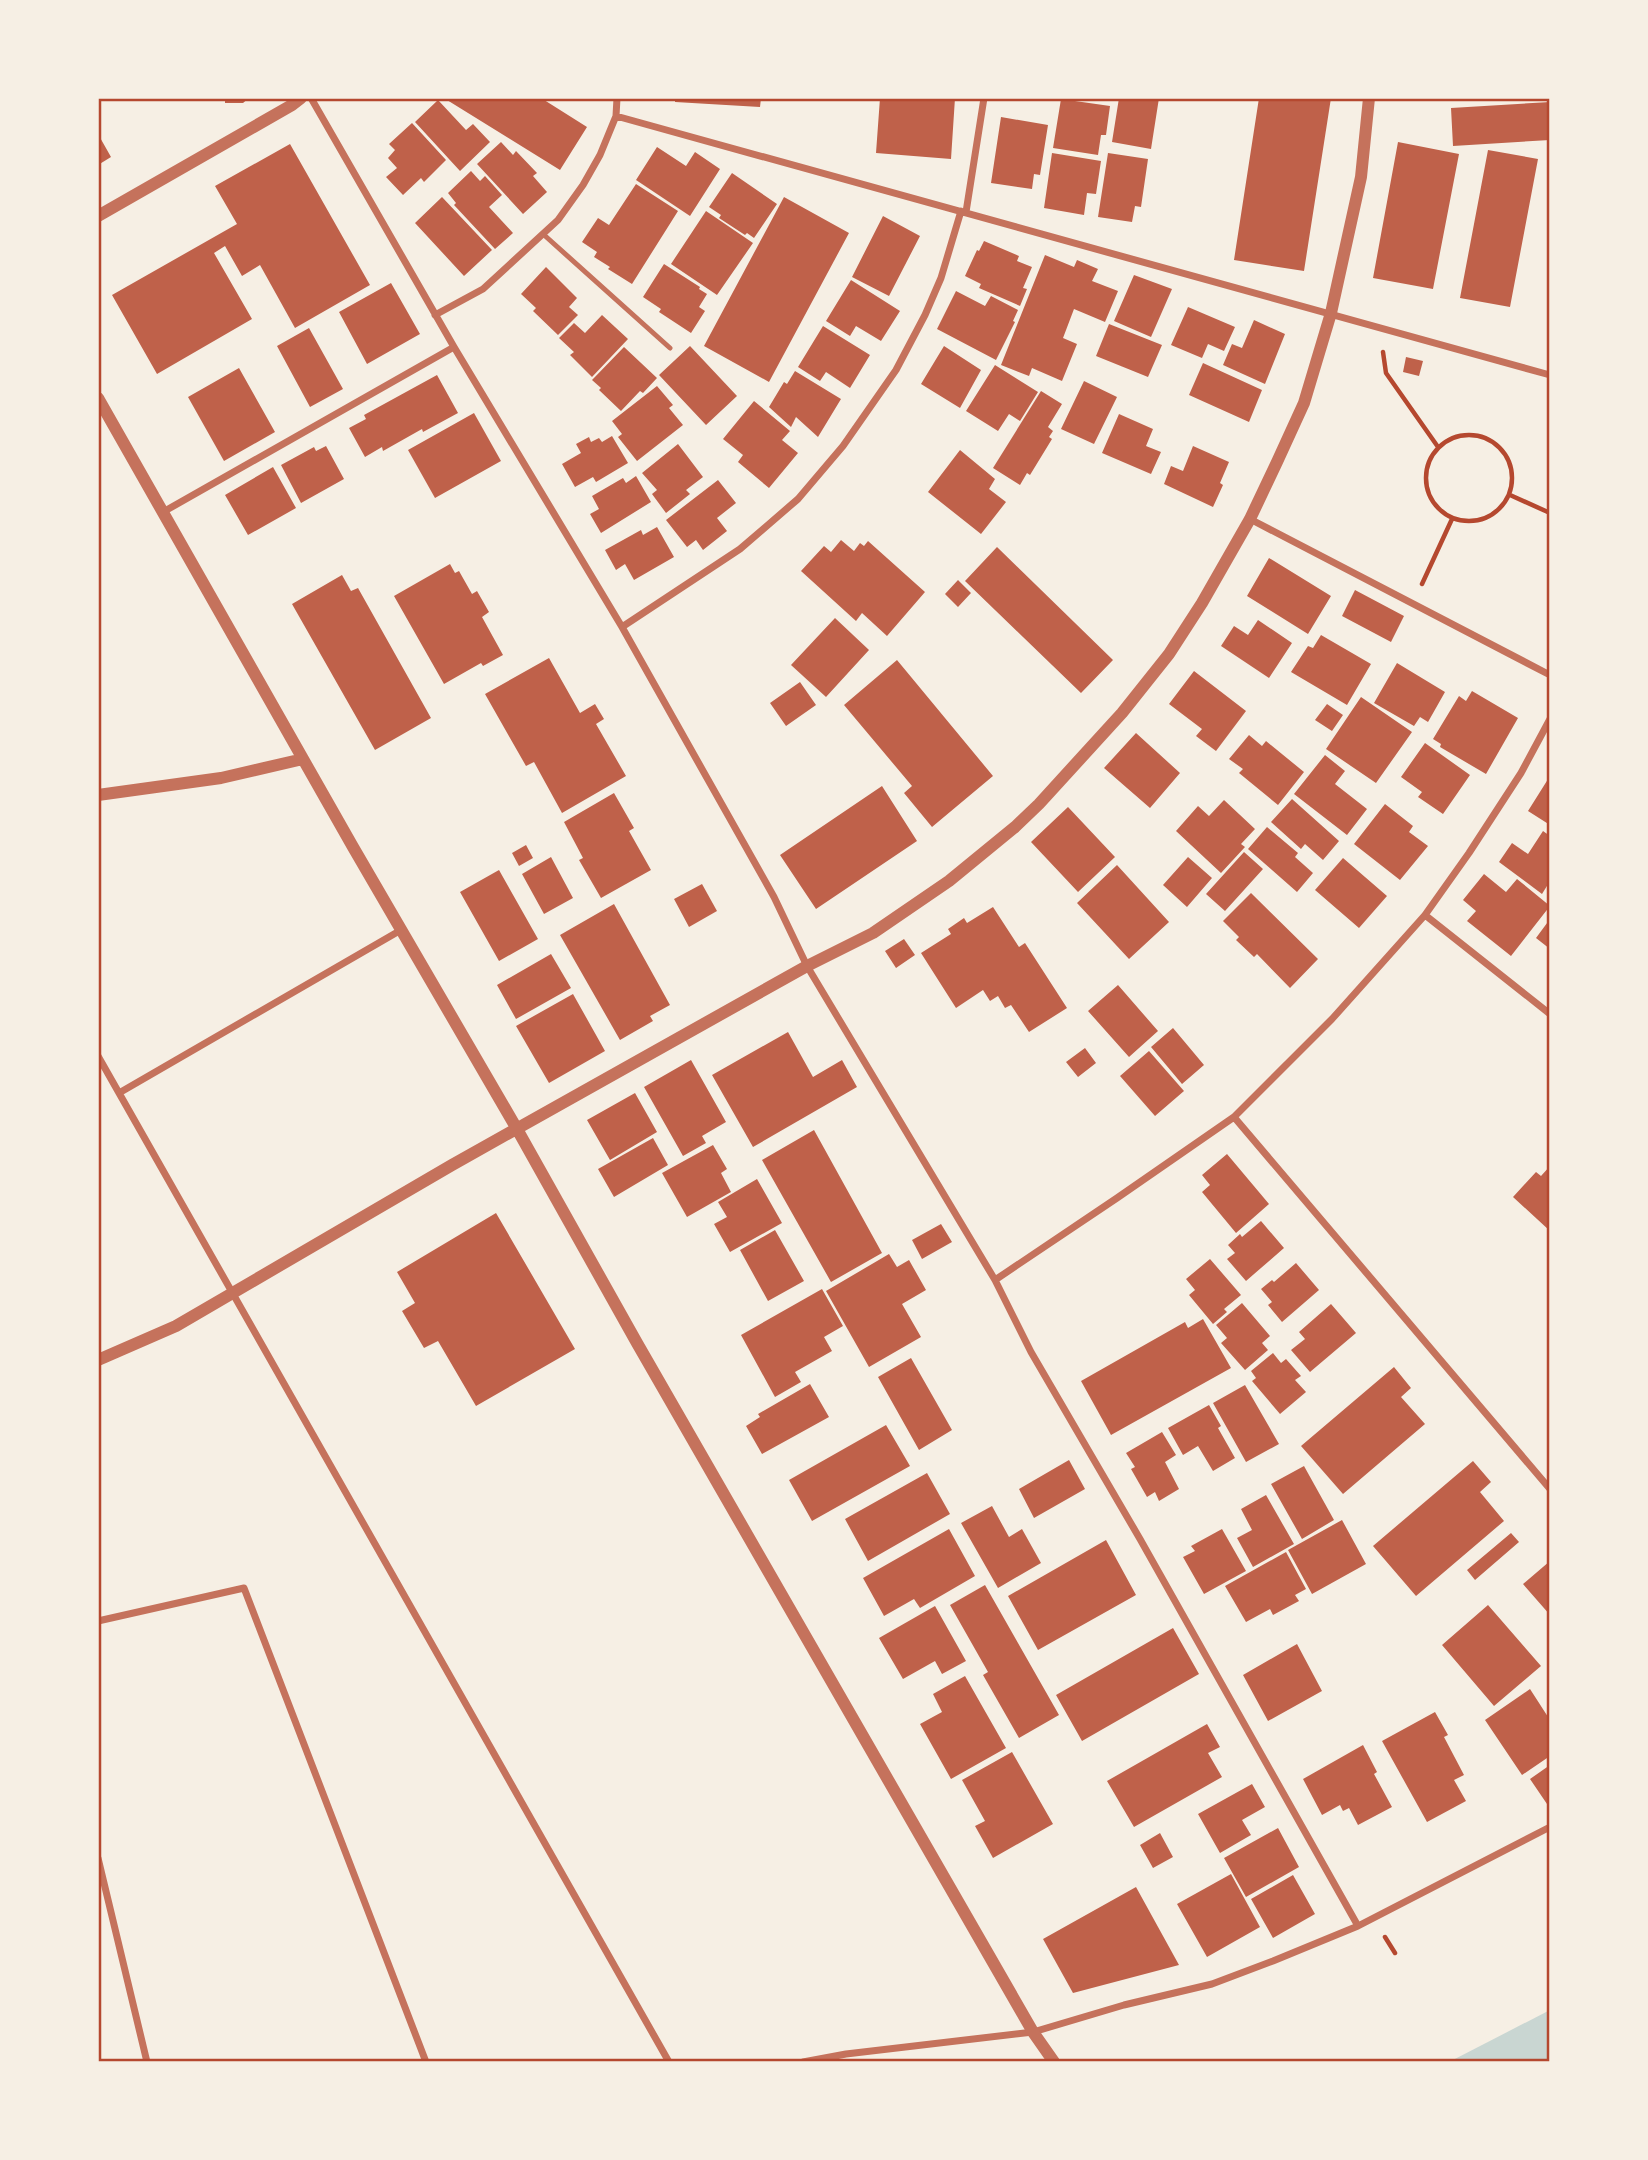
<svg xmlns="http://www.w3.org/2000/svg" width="1648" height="2160" viewBox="0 0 1648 2160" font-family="Lora,serif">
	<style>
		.water { fill: #c9d6d2 }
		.building { fill: #bf614a }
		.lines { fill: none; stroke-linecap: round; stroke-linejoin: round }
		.path { stroke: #b5482f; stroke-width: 4.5 }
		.service { stroke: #c5725c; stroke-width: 5 }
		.minor { stroke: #c5725c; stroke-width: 7 }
		.tertiary { stroke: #c5725c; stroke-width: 12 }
		.neatline { fill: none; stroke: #b5482f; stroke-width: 2.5 }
	</style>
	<rect width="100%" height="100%" fill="#f6efe4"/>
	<path class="water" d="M1550 2010V2062H1449Z"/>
	<path class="building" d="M225 98H249L243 103H225Z
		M448 98H541L587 127 560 170 447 100Z
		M675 98H761L760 107 675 102Z
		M880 98H955L951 159 876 153Z
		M1119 98H1159L1151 149 1112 142Z
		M1259 98H1331L1304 271 1234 260Z
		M1061 99 1110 106 1106 135H1101L1098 155 1053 148Z
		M438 100 466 130 473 124 490 142 460 171 415 122Z
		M1550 102V140L1453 146 1451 108Z
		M1001 117 1048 125 1040 175 1034 174 1032 189 991 183Z
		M412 123 446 160 424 182 421 178 403 195 386 177 397 168 388 158 395 150 389 144Z
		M98 134 111 157 98 165Z
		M501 142 513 155 516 151 537 173 533 176 547 192 523 214 477 164Z
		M1398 142 1459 154 1433 289 1373 278Z
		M290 144 370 285 295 328 260 265 242 276 225 246 214 253 252 319 157 374 112 295 237 224 215 186Z
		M657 147 686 166 695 152 720 169 690 216 636 180Z
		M1488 150 1538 159 1510 307 1460 298Z
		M1052 153 1101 161 1096 194 1087 193 1084 215 1044 208Z
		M1108 153 1148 159 1141 207 1135 206 1132 222 1098 217Z
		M471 171 480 181 485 176 502 195 489 207 513 233 495 249 454 205 456 203 448 193Z
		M732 173 777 204 754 238 747 233 745 235 719 218 721 215 709 207Z
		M636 184 678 211 632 284 608 269 610 267 594 257 597 252 582 242 598 218 609 225Z
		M442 197 492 250 464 276 415 223Z
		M784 197 849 233 769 382 704 346Z
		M706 211 753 243 717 295 671 264Z
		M883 216 920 236 889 296 852 277Z
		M984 241 1019 256 1017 261 1032 267 1023 288 1027 289 1020 306 979 288 981 284 965 276 977 250 979 251Z
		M1045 255 1074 267 1077 260 1098 269 1092 281 1118 291 1105 322 1074 309 1063 338 1077 344 1062 381 1032 368 1029 376 1001 365Z
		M664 264 700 287 699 289 707 294 699 307 705 311 691 333 659 312 661 309 643 297Z
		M546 267 577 298 569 307 578 315 558 335 533 311 536 308 521 294Z
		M1134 275 1172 289 1151 337 1114 321Z
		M851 280 900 311 881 341 856 326 850 336 826 321Z
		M391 283 420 334 367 364 339 312Z
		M956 291 985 306 991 296 1018 310 1013 321 1015 322 996 360 937 329Z
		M1188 307 1235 327 1224 351 1208 344 1202 358 1171 345Z
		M602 315 628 339 592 377 570 355 574 352 559 338 574 323 585 333Z
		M1254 320 1285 334 1265 384 1223 365 1232 344 1242 348Z
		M1109 324 1162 345 1148 377 1096 356Z
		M823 326 870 355 850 388 826 372 820 381 798 367Z
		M309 328 343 389 310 407 277 346Z
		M690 346 737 396 706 425 659 375Z
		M944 346 981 370 960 408 921 384Z
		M624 347 657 378 643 393 640 391 621 411 599 390 601 388 592 380Z
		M1406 357 1423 361 1419 376 1403 372Z
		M1203 363 1262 390 1249 422 1189 395Z
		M995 365 1038 392 1020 421 1009 414 998 431 966 411Z
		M239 368 275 432 224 461 188 397Z
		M795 371 841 399 818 437 796 417 791 427 769 407 784 382 787 384Z
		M437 375 458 413 423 432 422 429 383 451 382 447 365 457 349 428 366 419 364 415Z
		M1084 381 1117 397 1094 444 1061 429Z
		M657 386 673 405 669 408 683 425 637 461 618 437 622 434 612 421Z
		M1041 391 1062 404 1048 427 1053 431 1049 437 1052 439 1030 475 1027 473 1020 485 993 468Z
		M754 401 790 431 782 440 798 453 769 488 738 462 743 455 723 439Z
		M474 413 501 461 435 498 408 450Z
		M1119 414 1153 429 1146 446 1161 452 1151 474 1102 453Z
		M612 436 628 463 596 482 593 477 575 487 562 464 581 453 576 444 589 437 591 442 599 438 602 442Z
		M678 444 703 477 686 490 690 494 666 513 652 494 657 490 642 473Z
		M326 446 344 479 301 503 281 465 314 447 316 451Z
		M1193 446 1229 462 1220 483 1223 485 1213 507 1164 484 1171 466 1183 471Z
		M960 450 995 479 989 489 1006 502 981 534 928 492Z
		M273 467 296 508 248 535 225 495Z
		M636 476 651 502 601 533 590 514 599 509 592 496 623 478 626 483Z
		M718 480 736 503 717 518 727 531 703 550 696 540 687 547 666 520Z
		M657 527 674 557 634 580 625 564 616 570 605 550 641 530 643 535Z
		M841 540 854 551 860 543 864 546 868 541 925 592 887 636 862 613 856 621 801 571 824 546 831 552Z
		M997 547 1113 660 1081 693 965 581Z
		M1269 558 1331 596 1308 634 1247 596Z
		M450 564 455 573 459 571 472 594 477 591 489 612 482 617 503 655 483 666 481 663 444 684 394 596Z
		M342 575 351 591 358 588 431 718 375 750 292 604Z
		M958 580 971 593 958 607 945 594Z
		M1355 590 1404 616 1391 642 1342 616Z
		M835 618 869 650 826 697 791 665Z
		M1258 620 1292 643 1269 678 1221 646 1234 626 1248 635Z
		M1321 635 1371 664 1347 705 1291 672 1308 646 1313 648Z
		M549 658 580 713 595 704 604 719 596 724 626 776 562 813 534 762 526 766 485 694Z
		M897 660 993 776 932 827 904 793 912 786 844 705Z
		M1397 663 1445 692 1428 722 1420 717 1414 726 1374 703Z
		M1194 671 1246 711 1216 751 1196 736 1202 729 1169 704Z
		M800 682 816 705 786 726 770 703Z
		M1472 691 1518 718 1486 774 1440 747 1441 744 1433 739 1459 696 1466 701Z
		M1361 697 1412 732 1376 783 1326 749Z
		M1327 704 1343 715 1332 731 1315 720Z
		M1136 733 1180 773 1150 808 1104 768Z
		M1249 735 1262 746 1266 741 1304 772 1278 805 1239 773 1243 769 1229 759Z
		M1425 743 1470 775 1443 814 1418 797 1422 792 1401 777Z
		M1325 755 1345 771 1335 784 1367 809 1347 835 1294 794Z
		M1550 776V825L1528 811Z
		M882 786 917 841 816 909 780 855Z
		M614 793 634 828 629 831 651 870 601 898 579 860 583 858 564 822Z
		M1292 799 1339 841 1323 860 1305 844 1301 849 1271 822Z
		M1224 800 1255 829 1241 844 1245 847 1221 873 1176 831 1198 806 1209 816Z
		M1385 804 1413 826 1409 832 1428 846 1400 880 1354 844Z
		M1068 807 1115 857 1078 892 1031 842Z
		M1267 827 1298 853 1295 857 1313 873 1297 892 1248 849Z
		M1543 831 1550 836V881L1542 894 1499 862 1512 843 1528 854Z
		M526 845 533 858 519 866 512 853Z
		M1244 852 1263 869 1225 911 1206 894Z
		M551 857 573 898 544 914 522 874Z
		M1188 857 1212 878 1187 907 1163 885Z
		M1343 858 1387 896 1359 928 1315 890Z
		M1117 865 1169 922 1129 959 1077 903Z
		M499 870 538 939 499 961 460 892Z
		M1484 874 1506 892 1517 879 1550 906 1511 956 1467 921 1476 911 1463 900Z
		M702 884 717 911 689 927 674 899Z
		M1251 893 1318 959 1290 988 1257 954 1254 957 1236 940 1239 937 1223 921Z
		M614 904 670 1005 650 1016 653 1021 620 1040 560 935Z
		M993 907 1019 947 1025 943 1067 1008 1029 1032 1011 1005 1005 1008 998 996 990 1001 983 990 956 1008 921 953 951 934 948 929 964 918 967 923Z
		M1550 919V949L1536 938Z
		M904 939 915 955 896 968 885 951Z
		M551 954 571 988 516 1019 497 985Z
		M1118 985 1158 1031 1129 1057 1088 1011Z
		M573 994 605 1051 549 1083 516 1026Z
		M1173 1028 1204 1065 1182 1084 1151 1047Z
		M788 1032 813 1077 842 1060 857 1087 753 1147 712 1075Z
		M1085 1048 1096 1063 1078 1077 1066 1062Z
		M1149 1051 1184 1091 1155 1116 1120 1076Z
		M691 1060 726 1122 702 1136 706 1143 683 1156 644 1087Z
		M635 1093 657 1132 610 1160 587 1120Z
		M814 1130 882 1253 831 1282 762 1160Z
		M653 1138 668 1165 614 1197 598 1169Z
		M713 1145 727 1169 721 1173 731 1192 687 1217 662 1173Z
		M1227 1154 1269 1204 1236 1233 1202 1192 1210 1185 1202 1175Z
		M1550 1166V1231L1513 1197 1536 1172 1541 1176Z
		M757 1179 782 1223 730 1252 714 1224 727 1217 718 1202Z
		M496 1213 575 1349 476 1406 438 1341 424 1348 402 1311 415 1303 397 1272Z
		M1261 1221 1284 1248 1246 1281 1227 1259 1235 1253 1228 1245 1240 1234 1242 1237Z
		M941 1224 952 1242 922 1259 912 1240Z
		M775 1230 804 1281 768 1301 740 1250Z
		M889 1254 897 1267 909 1260 926 1290 902 1304 921 1337 869 1367 826 1291Z
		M1210 1259 1241 1295 1224 1309 1227 1312 1213 1324 1189 1295 1195 1290 1186 1279Z
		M1296 1263 1319 1290 1282 1322 1268 1305 1272 1302 1261 1289 1272 1280 1274 1282Z
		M822 1289 843 1326 824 1337 832 1351 795 1372 801 1382 775 1397 741 1335Z
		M1242 1303 1270 1336 1262 1343 1268 1350 1245 1370 1221 1343 1227 1338 1216 1325Z
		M1331 1304 1356 1333 1310 1372 1291 1350 1305 1339 1299 1332Z
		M1203 1319 1231 1368 1111 1435 1081 1381 1185 1322 1188 1328Z
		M1273 1353 1281 1363 1286 1359 1301 1376 1295 1380 1306 1392 1280 1414 1252 1381 1256 1378 1251 1371Z
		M911 1358 952 1430 919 1450 878 1377Z
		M1394 1367 1411 1388 1401 1397 1425 1424 1343 1494 1301 1446Z
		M810 1384 829 1417 762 1454 746 1426 760 1417 758 1414Z
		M1245 1385 1279 1444 1246 1462 1213 1403Z
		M1209 1405 1221 1426 1218 1428 1235 1458 1213 1471 1198 1446 1183 1455 1168 1428Z
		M886 1425 910 1466 812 1521 789 1480Z
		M1162 1432 1176 1455 1165 1462 1179 1489 1159 1501 1155 1492 1147 1497 1131 1469 1135 1467 1126 1453Z
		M1069 1460 1085 1489 1034 1518 1019 1489Z
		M1473 1461 1491 1482 1480 1492 1504 1521 1416 1596 1373 1546Z
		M1304 1466 1334 1520 1302 1539 1271 1484Z
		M927 1473 950 1514 868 1561 845 1519Z
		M1266 1495 1294 1544 1253 1567 1237 1538 1252 1530 1241 1509Z
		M992 1506 1009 1537 1022 1529 1041 1563 998 1588 961 1523Z
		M1342 1520 1366 1564 1312 1594 1288 1550Z
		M949 1529 975 1576 920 1608 914 1599 884 1616 863 1578Z
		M1222 1529 1246 1571 1204 1594 1183 1557 1195 1551 1191 1546Z
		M1511 1533 1519 1542 1475 1580 1467 1570Z
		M1106 1540 1136 1595 1038 1650 1008 1596Z
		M1286 1552 1306 1589 1295 1595 1299 1601 1273 1615 1270 1609 1246 1622 1225 1586Z
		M1550 1561V1615L1523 1584Z
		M985 1585 1059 1715 1019 1738 983 1675 988 1672 950 1605Z
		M1488 1605 1541 1666 1494 1706 1442 1645Z
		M935 1606 966 1661 942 1674 935 1661 903 1679 879 1638Z
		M1173 1628 1199 1674 1082 1741 1056 1695Z
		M1297 1644 1322 1691 1268 1721 1243 1675Z
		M965 1676 1006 1748 951 1779 920 1724 942 1712 933 1694Z
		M1530 1689 1550 1720V1756L1522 1775 1485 1720Z
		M1435 1712 1448 1735 1444 1737 1464 1775 1454 1780 1466 1801 1427 1822 1382 1741Z
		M1207 1724 1220 1747 1208 1753 1222 1777 1134 1827 1107 1781Z
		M1363 1745 1377 1772 1374 1774 1392 1807 1358 1825 1349 1808 1343 1811 1340 1805 1322 1815 1303 1779Z
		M1012 1752 1053 1824 993 1858 975 1826 985 1821 962 1780Z
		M1550 1765V1802L1547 1804 1530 1779Z
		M1252 1784 1265 1807 1242 1820 1251 1835 1220 1853 1198 1814Z
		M1278 1828 1299 1867 1246 1897 1224 1858Z
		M1160 1833 1173 1857 1153 1868 1140 1845Z
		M1231 1874 1260 1927 1207 1957 1177 1904Z
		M1293 1875 1315 1914 1273 1938 1251 1899Z
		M1136 1887 1179 1965 1073 1993 1043 1939Z"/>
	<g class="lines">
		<path class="path" d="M1383 352 1386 373 1438 447
			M1426 478a43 43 0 1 1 86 0a43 43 0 1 1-86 0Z
			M1510 495 1550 513
			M1422 584 1452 519
			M1385 1937 1395 1953"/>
		<path class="service" d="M543 234 670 348"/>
		<path class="minor" d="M311 98 454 347 622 627 774 897 807 966 995 1280 1031 1352 1140 1539 1358 1926
			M616 116 1550 375
			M966 212 984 98
			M435 315 483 289 558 220 583 185 600 155 616 116 617 98
			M163 512 454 347
			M1250 519 1550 675
			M622 627 740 549 798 499 843 446 896 370 925 315 941 278 961 211
			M1425 915 1550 1014
			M98 1056 669 2062
			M119 1093 401 930
			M1234 1117 1550 1489
			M995 1280 1117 1198 1234 1117 1332 1019 1425 915 1469 853 1521 773 1550 719
			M98 1621 244 1588 426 2062
			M98 1858 147 2062
			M803 2062 846 2054 1033 2032 1124 2005 1212 1984 1273 1961 1358 1926 1550 1827"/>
		<path class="tertiary" d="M98 216 292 105 301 98
			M98 398 353 847 517 1129 637 1343 1033 2032 1054 2062
			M98 795 221 778 303 759
			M98 1360 176 1326 452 1165 807 966 873 933 949 881 1015 827 1039 804 1122 713 1169 654 1202 603 1250 519 1277 462 1304 403 1331 313 1361 177 1369 98"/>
	</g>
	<rect width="1648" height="2160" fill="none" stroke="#f6efe4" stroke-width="200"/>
	<rect x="100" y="100" width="1448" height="1960" class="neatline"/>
</svg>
